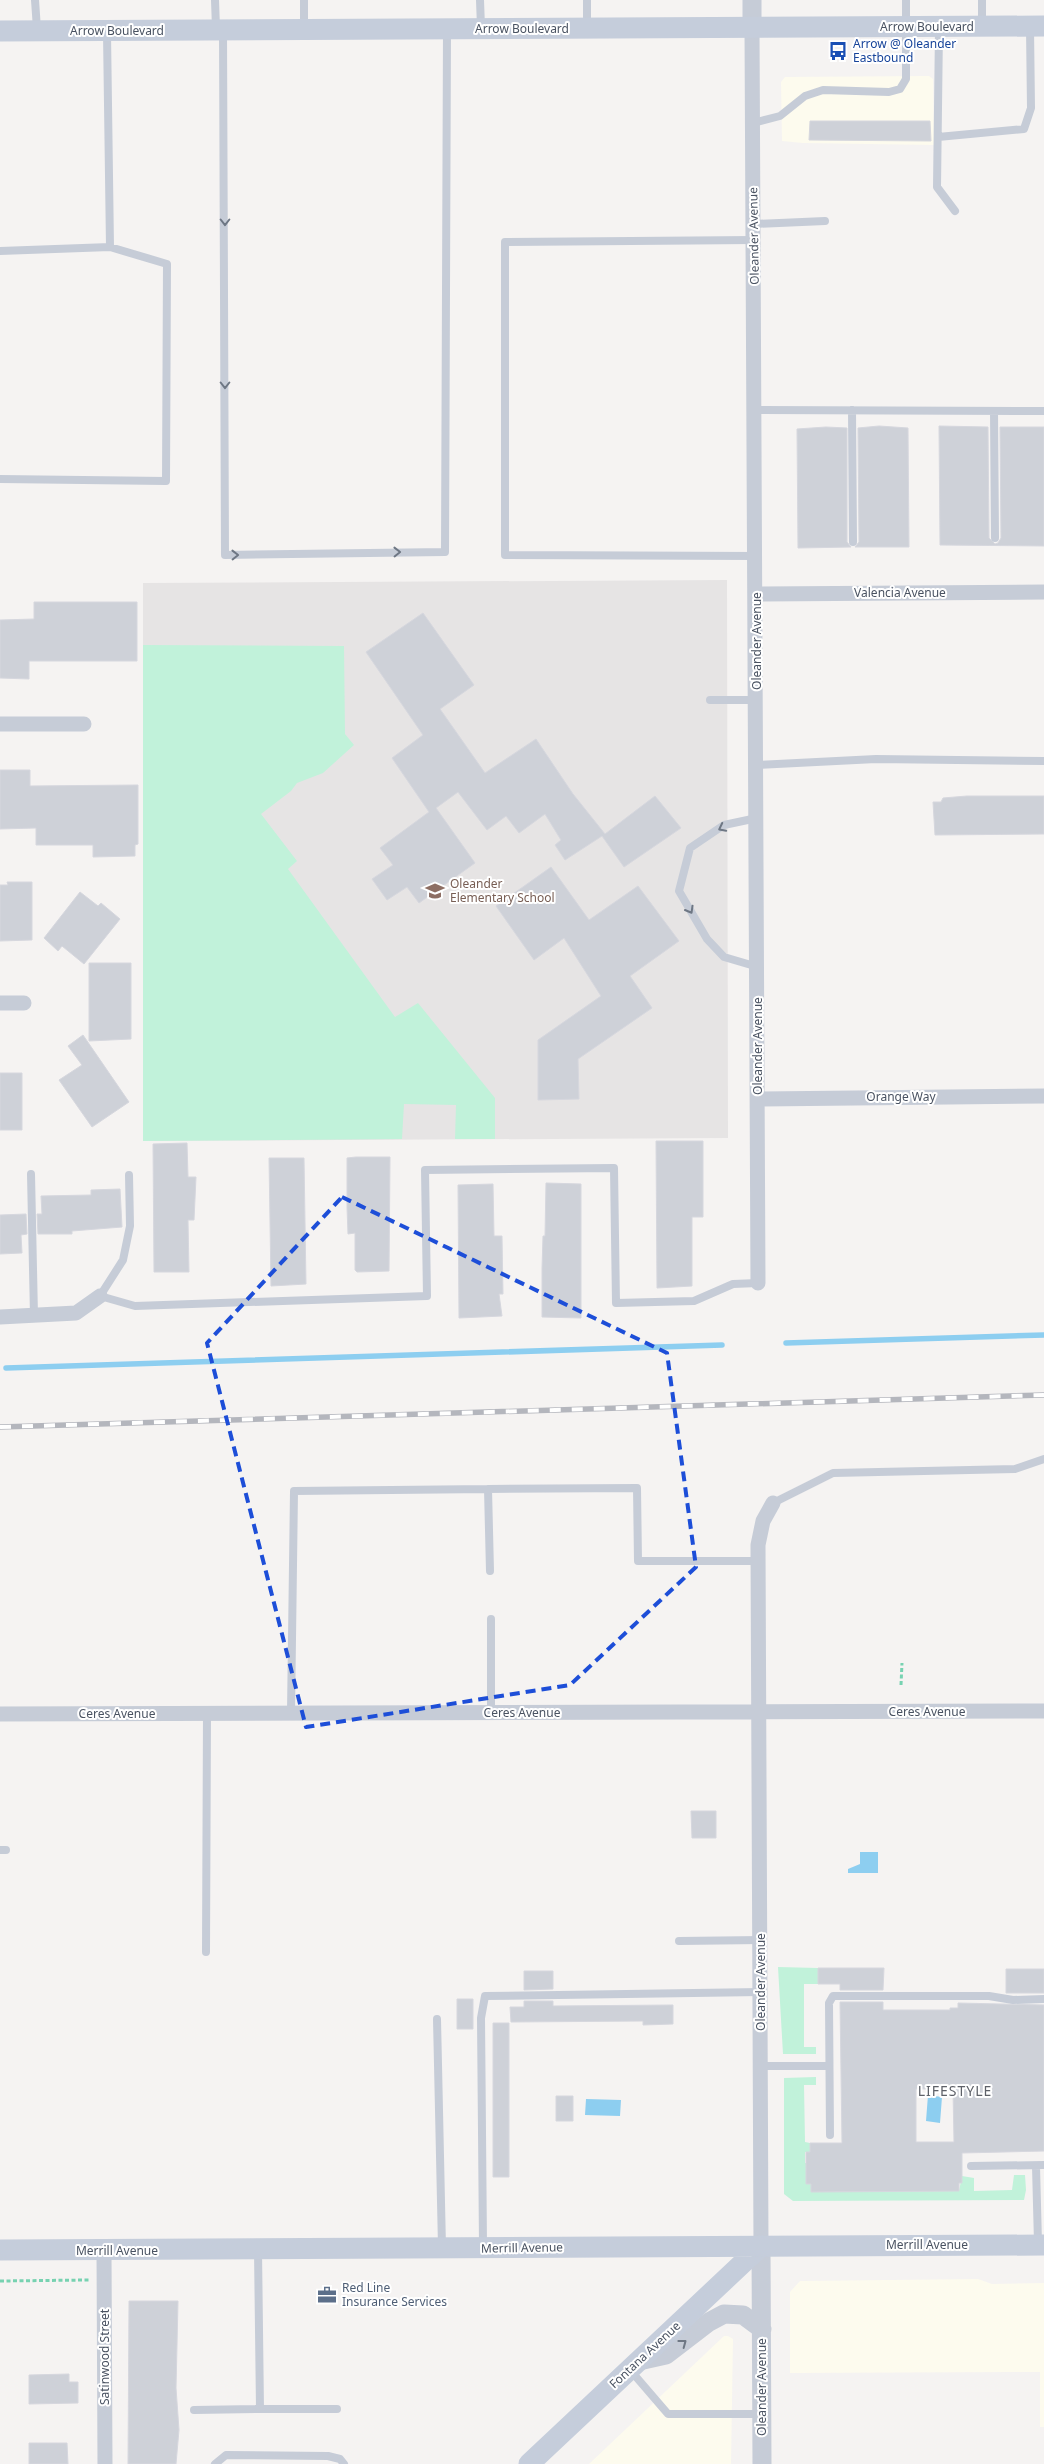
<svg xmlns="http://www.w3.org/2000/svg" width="1044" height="2464" viewBox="0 0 1044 2464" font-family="'Noto Sans',sans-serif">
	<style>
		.commercial { fill: #fdfbee }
		.education { fill: #e6e4e4 }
		.green { fill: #c1f2da }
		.water { fill: #8dcef0 }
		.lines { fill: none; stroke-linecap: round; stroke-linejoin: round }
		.stream { stroke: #8dcef0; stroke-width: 5.5 }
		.building { fill: #ced1d8; stroke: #d6d7de; fill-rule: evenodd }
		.path { stroke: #77d2b1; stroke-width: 3; stroke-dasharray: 4 2.5; stroke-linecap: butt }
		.service { stroke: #c6ccd7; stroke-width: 8 }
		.minor { stroke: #c6ccd7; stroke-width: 15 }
		.tertiary { stroke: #c6ccd7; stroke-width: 19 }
		.secondary { stroke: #c5cddb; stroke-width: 21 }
		.rail-casing { stroke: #b4b6bd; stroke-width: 5.5 }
		.rail { stroke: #fff; stroke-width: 4; stroke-dasharray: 11; stroke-linecap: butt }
		.oneway { stroke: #6e7784 }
		.marked { fill: none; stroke: #1d4ed8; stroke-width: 4; stroke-dasharray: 10 6; stroke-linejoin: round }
		.labels { text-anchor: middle; stroke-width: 4; stroke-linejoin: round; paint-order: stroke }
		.street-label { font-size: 12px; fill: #495261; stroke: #fff }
		.transit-label { font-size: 12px; fill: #164399; stroke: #fff; text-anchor: start }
		.education-label { font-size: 12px; fill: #785e54; stroke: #fff; text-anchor: start }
		.service-label { font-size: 12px; fill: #4e5e75; stroke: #fff; text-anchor: start }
		.neighbourhood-label { font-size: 14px; letter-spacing: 1px; fill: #5e6168; stroke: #fff }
	</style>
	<rect width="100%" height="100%" fill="#f5f3f2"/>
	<path class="commercial" d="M929 76 933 79 934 145 803 143 782 141 781 82 785 77Z
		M978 2279 992 2284 1044 2283V2427H1040V2372L790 2373V2292L800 2281Z
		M724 2336H728L733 2339 731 2464H589Z"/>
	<path class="education" d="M727 580 728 1138 143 1141V583Z"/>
	<path class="green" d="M143 645 344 646 345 734 354 745 323 773 297 783 291 791 261 814 297 861 288 869 395 1017 418 1003 495 1098V1139H455L456 1105 404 1104 402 1139 143 1141Z
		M778 1967 818 1968V1984H804V2047H816V2054H783Z
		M816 2077V2085H804L805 2142 810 2143V2152H805V2163H815L806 2172V2183L811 2184V2192L959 2191 962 2176 974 2178V2191L1012 2190 1014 2175H1025L1026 2190 1024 2200 793 2201 784 2194V2078Z"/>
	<path class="water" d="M860 1852H878V1873H848V1869L860 1864Z
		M928 2095 942 2097 940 2123 926 2121Z
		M586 2099 621 2100 620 2116 585 2115Z"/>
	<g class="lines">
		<path class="stream" d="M786 1343 1044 1335
			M6 1368 722 1345"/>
	</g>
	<path class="building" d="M810 121H930L931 141 809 140Z
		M879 426 908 428 909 547H855L859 542 858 428Z
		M939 426 988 427 989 538 995 544 998 543 1001 538 1000 427H1044V546L940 545Z
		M826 427 847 428V542L851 547 798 548 797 429Z
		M34 602H137V661H29V679L0 678V620L34 619Z
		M423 613 474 685 440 709 485 773 536 739 573 794 605 834 655 796 681 828 624 867 602 836 565 860 555 845 561 840 545 814 519 833 506 816 487 830 458 792 436 808 475 863 419 903 407 887 387 900 372 879 393 865 380 848 429 812 392 758 423 735 366 652Z
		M0 770H30V786L138 785V844L135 845V856L93 857V845H36V828L0 829Z
		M967 796H1044V834L935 835 933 802H941L943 798Z
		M551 867 589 920 638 886 679 941 630 976 652 1008 578 1059 579 1099 538 1100V1040L601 996 564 938 534 960 496 906Z
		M7 882H32V940L0 941V885H8Z
		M80 892 98 906 101 903 120 919 84 964 62 946 58 951 44 938Z
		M89 963H131V1039L89 1041Z
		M83 1035 129 1102 92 1127 59 1080 82 1065 68 1046Z
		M0 1073H22V1130H0Z
		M656 1141H703V1217H692V1286L657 1288Z
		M187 1143 188 1177H196L194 1220H188L189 1272H154L153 1144Z
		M356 1157H390L389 1271 357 1272 355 1270V1233L348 1234 347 1207V1158Z
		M269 1158H304L306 1284 271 1286Z
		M546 1183 581 1184V1318L542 1317V1269L543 1236H545Z
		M493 1184 494 1236H502L503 1294H499L502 1316 459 1318 458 1185Z
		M120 1189 122 1227 72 1231V1234H38L37 1214H42L41 1196 91 1195V1190Z
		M26 1214 27 1234 21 1235 22 1253 0 1254V1215Z
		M691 1811H716V1838H692Z
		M818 1968H884L883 1990H840V1984H818Z
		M1006 1969H1044V1993H1006Z
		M524 1971H553V1989L524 1990Z
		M457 1999H473V2029H457Z
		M524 2001H553V2006L673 2005V2024L643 2025V2021L511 2022 510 2007H524Z
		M840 2002H883V2010H950V2008H958V2003L1044 2005V2151L962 2153V2183H959V2191L811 2192V2184H806V2152H810V2143H842ZM916 2089H953L954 2142H916Z
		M493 2023H509V2177H493Z
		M556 2096H573V2121H556Z
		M129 2301H178L176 2388 179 2430 176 2464H128Z
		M69 2374V2382H78V2403L29 2404V2375Z
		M29 2443H67L68 2464H29Z"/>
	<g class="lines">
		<path class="path" d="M901 1685 902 1663
			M0 2281 89 2280"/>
		<path class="service" d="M35 0 37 29
			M215 0 216 28
			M304 0V28
			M480 0 481 27
			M982 25V0
			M587 27V0
			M939 29 937 187 955 211
			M223 32 225 555 445 552 447 30
			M753 123 780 116 805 96 823 90 889 92 900 89 906 79V0
			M938 137 1024 129 1031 108 1030 28
			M754 224 825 221
			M754 240 505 242V555L756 556
			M0 251 110 247
			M755 410 1044 411
			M852 410 853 542
			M994 411 995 538
			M0 479 166 481 167 264 110 247 107 33
			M710 700H757
			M757 765 876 759 1044 761
			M757 818 724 825 690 848 679 891 707 939 724 957 758 967
			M31 1174 34 1316
			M129 1175 130 1226 123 1260 100 1296 135 1306 427 1296 425 1170 614 1168 616 1303 694 1301 733 1284 758 1283
			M773 1503 833 1473 1015 1469 1044 1459
			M490 1571 488 1489 637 1488 638 1561H758
			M491 1619V1713
			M291 1713 294 1491 488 1489
			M0 1850H6
			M679 1941 761 1940
			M206 1952 207 1713
			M437 2019 442 2247
			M761 2066H829
			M830 2135 829 2003 833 1996H989L1013 2000 1044 1999
			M971 2166 1044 2165
			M1036 2166 1038 2243
			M483 2245 481 2018 485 1996 761 1992
			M258 2250 260 2409H337
			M631 2371 668 2414H762
			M194 2410 260 2409
			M215 2464 226 2455 328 2456 340 2459 344 2464"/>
		<path class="minor" d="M752 29 758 1283
			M756 594 1044 592
			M0 724H84
			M0 1003H24
			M758 1099 1044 1096
			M0 1317 76 1313 100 1296
			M0 1714 1044 1711
			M761 2246 758 1545 763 1521 773 1503
			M104 2251 105 2464"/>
		<path class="tertiary" d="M752 0V29
			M761 2246 762 2464
			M639 2361 666 2355 709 2322 724 2314 743 2315 762 2329"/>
		<path class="secondary" d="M0 31 1044 26
			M0 2250 1044 2245
			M529 2464 761 2246"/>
		<g class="rail-casing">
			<path id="rail" d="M0 1427 1044 1395"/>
		</g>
		<use href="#rail" class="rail"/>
	</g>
	<defs><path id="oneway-chevron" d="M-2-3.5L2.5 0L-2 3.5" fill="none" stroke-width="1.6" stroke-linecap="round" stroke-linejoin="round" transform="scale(1.25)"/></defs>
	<g class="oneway">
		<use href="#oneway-chevron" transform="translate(225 222) rotate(90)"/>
		<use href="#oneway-chevron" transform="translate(225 385) rotate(90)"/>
		<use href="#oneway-chevron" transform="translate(397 552) rotate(-1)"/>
		<use href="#oneway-chevron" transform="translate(235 555) rotate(-1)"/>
		<use href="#oneway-chevron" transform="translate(722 828) rotate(153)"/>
		<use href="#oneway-chevron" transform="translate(690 910) rotate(60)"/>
		<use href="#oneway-chevron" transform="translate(683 2343) rotate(-37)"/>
	</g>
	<path class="marked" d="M342 1197 667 1353 696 1567 570 1685 306 1727 207 1343Z"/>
	<defs>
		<g id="bus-bare" transform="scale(1.5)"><path d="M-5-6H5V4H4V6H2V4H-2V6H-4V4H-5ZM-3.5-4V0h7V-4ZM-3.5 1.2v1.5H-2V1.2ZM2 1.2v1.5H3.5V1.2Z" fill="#1a4fb4" stroke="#fff" stroke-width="2.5" paint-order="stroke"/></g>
		<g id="school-bare" transform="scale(1.5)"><path d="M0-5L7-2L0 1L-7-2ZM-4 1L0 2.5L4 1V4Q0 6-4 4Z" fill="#8d6e63" stroke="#fff" stroke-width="2.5" paint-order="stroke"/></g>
		<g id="office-bare" transform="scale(1.5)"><path d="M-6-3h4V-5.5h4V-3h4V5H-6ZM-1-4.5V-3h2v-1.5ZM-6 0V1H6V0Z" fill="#5c6f8a" stroke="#fff" stroke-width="2.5" paint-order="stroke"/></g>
	</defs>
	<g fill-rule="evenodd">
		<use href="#bus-bare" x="838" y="51"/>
		<use href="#school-bare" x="435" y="891"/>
		<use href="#office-bare" x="327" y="2295"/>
	</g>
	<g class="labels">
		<g class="street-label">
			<text x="927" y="31">Arrow Boulevard</text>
			<text x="522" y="33">Arrow Boulevard</text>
			<text x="117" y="35">Arrow Boulevard</text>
			<text transform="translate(754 236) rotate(-91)" y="4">Oleander Avenue</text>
			<text x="900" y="597">Valencia Avenue</text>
			<text transform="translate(757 641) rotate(-90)" y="4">Oleander Avenue</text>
			<text transform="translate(758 1046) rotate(-90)" y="4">Oleander Avenue</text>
			<text x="901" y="1101">Orange Way</text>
			<text x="927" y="1716">Ceres Avenue</text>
			<text x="522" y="1717">Ceres Avenue</text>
			<text x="117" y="1718">Ceres Avenue</text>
			<text transform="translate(761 1982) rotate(-90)" y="4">Oleander Avenue</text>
			<text x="927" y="2249">Merrill Avenue</text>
			<text transform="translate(522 2248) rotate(-1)" y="4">Merrill Avenue</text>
			<text x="117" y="2255">Merrill Avenue</text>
			<text transform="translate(645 2355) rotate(-43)" y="4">Fontana Avenue</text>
			<text transform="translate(105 2357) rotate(-90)" y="4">Satinwood Street</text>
			<text transform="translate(762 2387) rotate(-90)" y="4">Oleander Avenue</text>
		</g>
		<g class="transit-label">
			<text x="853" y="48">Arrow @ Oleander<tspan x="853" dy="14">Eastbound</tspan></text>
		</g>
		<g class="education-label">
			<text x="450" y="888">Oleander<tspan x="450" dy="14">Elementary School</tspan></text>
		</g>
		<g class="service-label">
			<text x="342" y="2292">Red Line<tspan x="342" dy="14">Insurance Services</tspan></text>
		</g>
		<g class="neighbourhood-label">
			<text x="955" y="2096">LIFESTYLE</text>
		</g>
	</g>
</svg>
